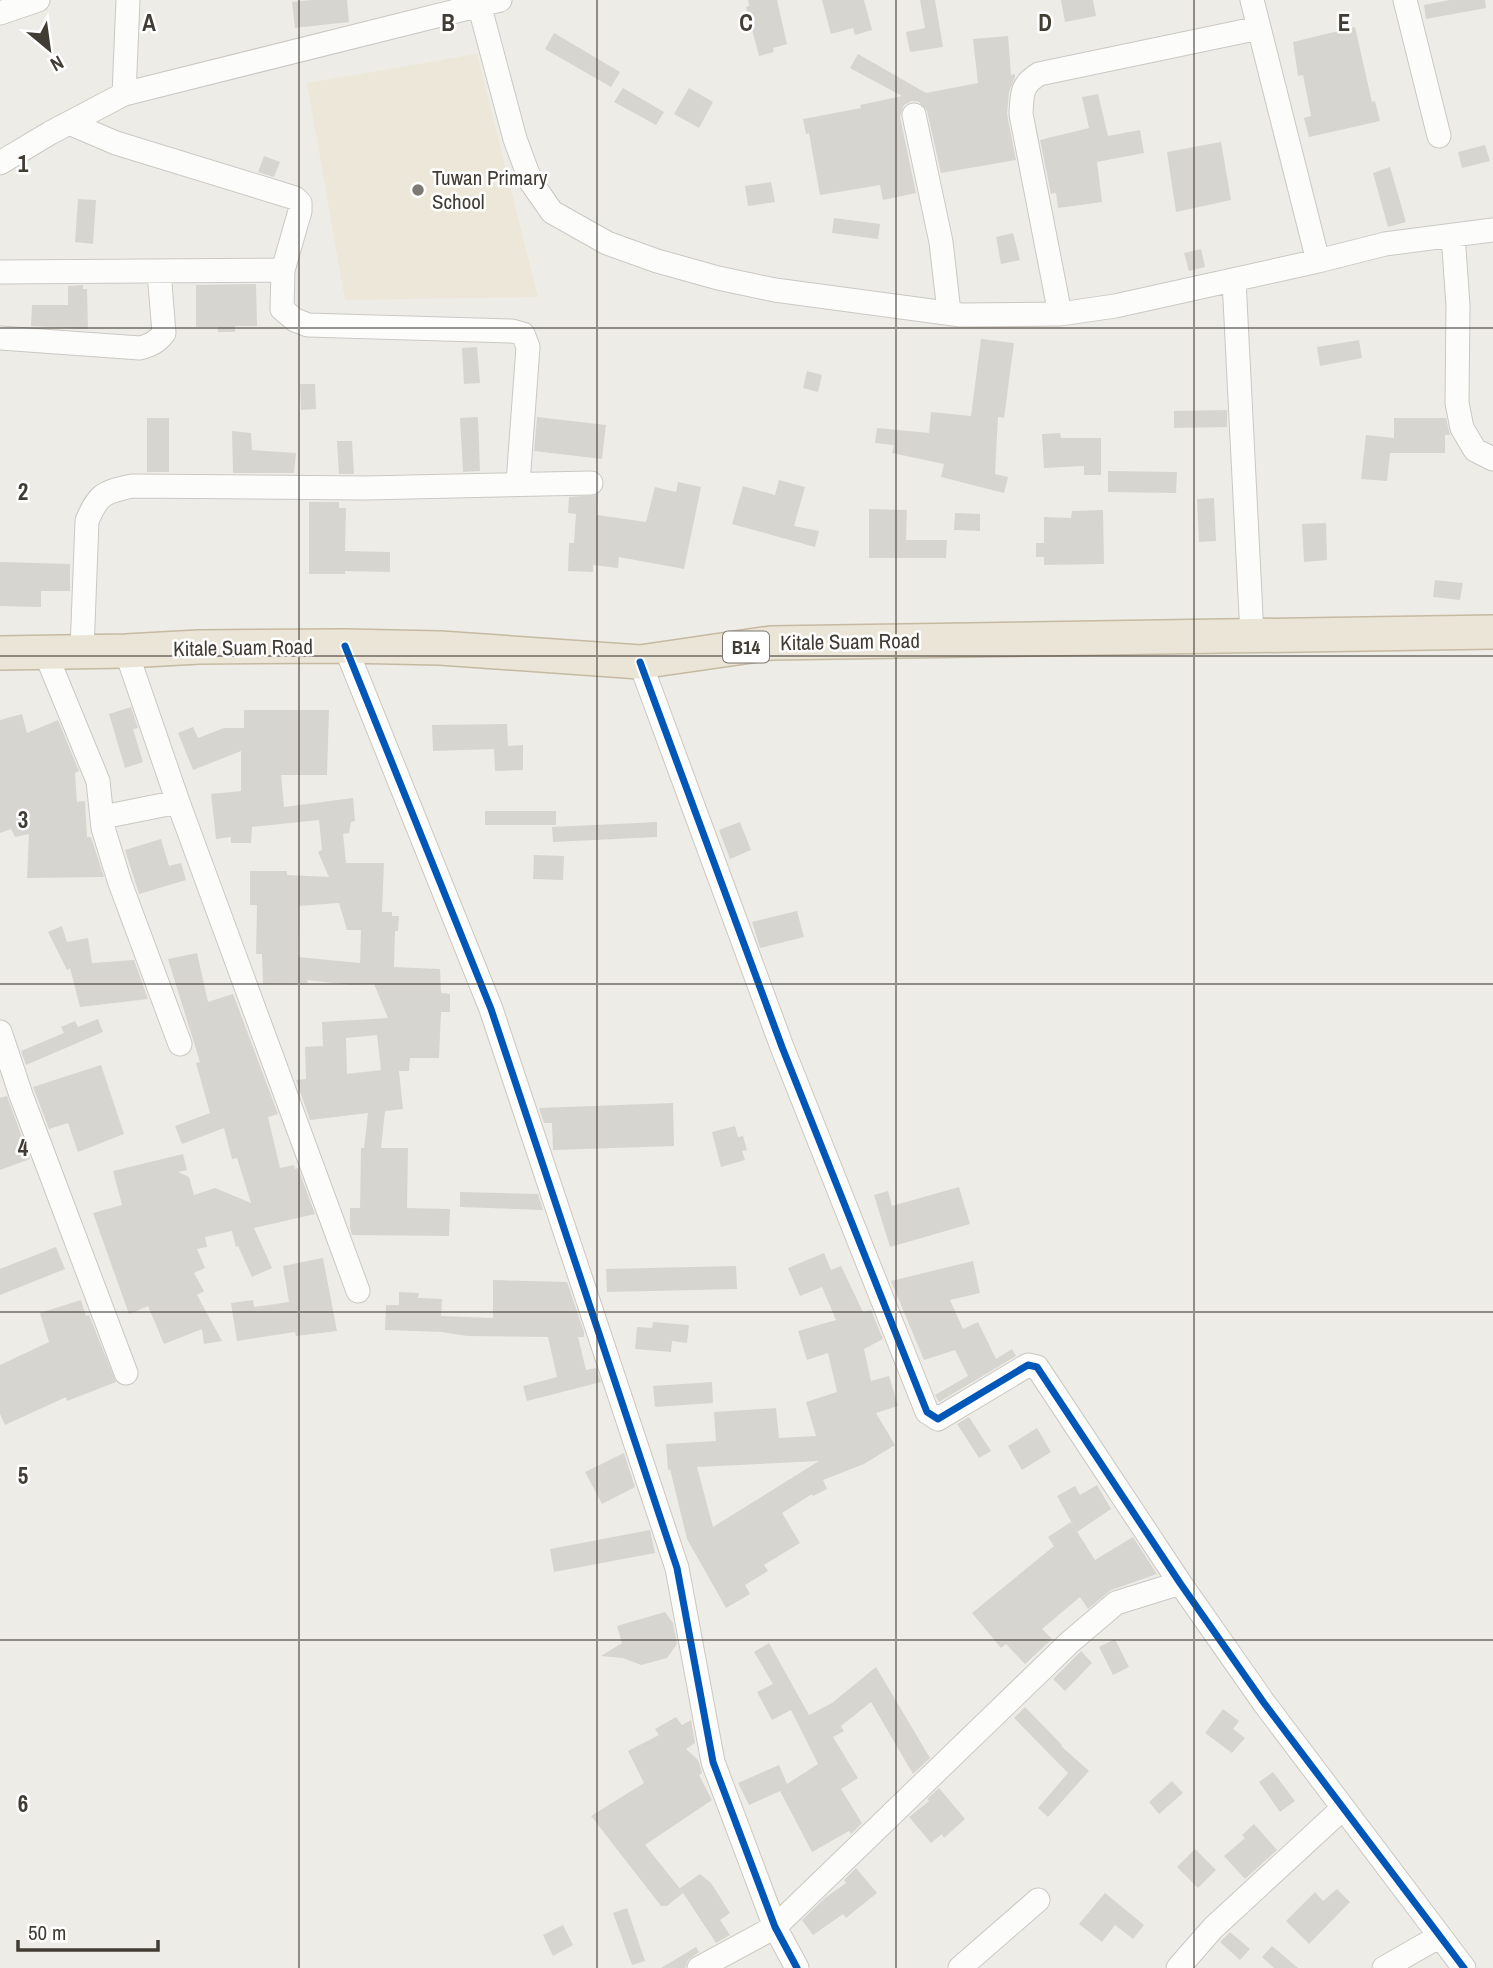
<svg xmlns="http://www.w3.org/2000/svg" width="1493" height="1968" viewBox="0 0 1493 1968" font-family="'Archivo Narrow',sans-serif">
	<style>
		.education { fill: #ece7d8 }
		.building { fill: #d7d5cf; fill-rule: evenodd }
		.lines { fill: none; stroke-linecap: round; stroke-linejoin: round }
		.minor-casing { stroke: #cac8c2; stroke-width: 25 }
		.highway-casing { stroke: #c5b9a2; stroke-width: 36 }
		.minor { stroke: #fcfcfb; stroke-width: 23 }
		.highway { stroke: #ebe5d8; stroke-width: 33 }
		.cycleway-casing { stroke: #fff; stroke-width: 11 }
		.cycleway { stroke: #0057b8; stroke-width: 7 }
		.grid { fill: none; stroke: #423d34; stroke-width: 2; stroke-opacity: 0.55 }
		.poi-dot { fill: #7e7a72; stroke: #fff; stroke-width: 2.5 }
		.labels { text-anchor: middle; stroke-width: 5; stroke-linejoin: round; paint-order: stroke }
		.shield { fill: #fff; stroke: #7b7771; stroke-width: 2 }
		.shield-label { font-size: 19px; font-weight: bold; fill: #423d34 }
		.poi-label { font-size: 21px; fill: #423d34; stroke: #fff; text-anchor: start }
		.street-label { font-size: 21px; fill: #423d34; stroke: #fff }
		.grid-label { font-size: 23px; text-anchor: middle; font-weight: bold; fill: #423d34; stroke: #fff; stroke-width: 5; stroke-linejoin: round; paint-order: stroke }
	</style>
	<rect width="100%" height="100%" fill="#eeece6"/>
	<path class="education" d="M477 54 538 297 345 300 307 83Z"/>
	<path class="building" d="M312 0H347L349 22 295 28 292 2Z
		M748 0H777L787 44 773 48 774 52 759 56 746 7 749 6Z
		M822 0H864L872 30 855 35 853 28 831 34Z
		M920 0H935L943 47 910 52 906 32 925 28Z
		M1061 0H1093L1096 16 1065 22Z
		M1450 0H1485L1486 8 1426 19 1424 5Z
		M1355 27 1372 102 1375 101 1380 121 1309 137 1304 118 1311 116 1303 75 1298 76 1293 42Z
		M554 33 620 72 611 87 545 49Z
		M1008 36 1011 75 1015 74V77L1009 92 1007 114 1016 160 941 173 927 111 919 102 912 101 904 105 900 117 916 193 883 200 880 185 820 195 809 133 806 134 803 119 861 108 860 105 902 96 850 68 858 54 926 93 978 83 973 39Z
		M623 88 664 112 656 125 614 102Z
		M689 88 713 102 699 128 674 114Z
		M1098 94 1108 136 1140 130 1144 153 1097 162 1102 202 1058 208 1056 193 1051 194 1040 140 1089 128 1082 97Z
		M1221 142 1231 200 1176 212 1167 152Z
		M1485 145 1490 161 1462 168 1458 152Z
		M264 156 280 162 274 177 258 172Z
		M1390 167 1406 222 1388 227 1373 173Z
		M771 182 775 202 748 206 745 186Z
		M78 199 96 200 93 244 75 242Z
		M834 218 880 224 878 239 832 233Z
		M1013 233 1020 260 1001 264 996 237Z
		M1201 249 1205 267 1189 271 1184 253Z
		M256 284 257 326H235V332H218V327H196V285Z
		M83 285V289H87L88 329 31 326 32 305H68V286Z
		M981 339 1014 343 1004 418 998 417 995 474 1008 477 1004 493 941 477 944 464 892 453 894 445 875 443 877 428 929 433 931 412 971 416Z
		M1359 340 1362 358 1320 366 1317 347Z
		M477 347 480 383 464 384 462 348Z
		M807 371 822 375 818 392 803 388Z
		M300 384H315L316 409 301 410Z
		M1227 410V427L1174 428V411Z
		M478 417 480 471 463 472 460 418Z
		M537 417 606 425 602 459 534 451Z
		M147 418H169V472H147Z
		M1394 418H1446L1450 435H1445V453H1390L1387 481 1361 479 1366 435 1394 438Z
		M232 431 251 433 252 450 296 453 294 473H233Z
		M1060 433 1061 438H1101V475H1084V466L1044 468 1042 434Z
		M337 441H352L354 474H339Z
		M1108 471 1177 472 1176 493 1108 492Z
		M779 480 805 487 794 526 819 531 815 547 732 524 743 486 775 495Z
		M678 482 701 487 684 569 619 557 618 568 593 565V572L568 571 569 543H574L576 514 568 513 569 497 598 495 597 515 646 522 655 487 676 492Z
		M1214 498 1216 541 1199 542 1197 499Z
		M309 502H339V508H346L345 551 390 552V572L345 571V574H309Z
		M869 509 907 510 906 540H947L946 558H869Z
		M1103 510 1104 564 1044 565V557H1036V543H1044V517L1071 518 1072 511Z
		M955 513 980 514V531L954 530Z
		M1326 523 1327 560 1304 562 1302 524Z
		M0 562 70 564V591H41V607L0 606Z
		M1435 580 1463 583 1460 600 1433 597Z
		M131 707 138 728 133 729 143 762 125 768 109 714Z
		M244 710H329L327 775H281L284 807 353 798 355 821 351 822 349 833 343 834 346 863H384L382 912H392V916H399L398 931H395L394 967 440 969 441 993 450 994V1012H441L439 1058H410L409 1071H399L403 1109 385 1111 381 1148H408L407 1208 450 1209 449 1236 352 1235 350 1228V1208H360L361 1148H364L368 1113 310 1120 296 1080 306 1079 305 1047 323 1046 322 1022 388 1018 374 984 352 985 307 980 308 983 263 984 262 954H256L257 905H250V871H287V875L329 877 318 852 322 850 319 820 252 827 251 843H231V837L216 839 211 794 241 791V751L193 770 178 733 193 727 198 738 224 728H244ZM339 903 347 930H361L360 963 298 957 299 906ZM377 1035 381 1070 347 1074 346 1038Z
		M22 714 27 733 58 720 79 771 75 773 77 802 85 801 87 837H91L104 877 27 878 29 834 15 837 11 829 0 833V720Z
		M507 724 508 746 523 745V770L495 771 494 749 433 751 432 725Z
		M485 811H556V825H485Z
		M657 822V837L553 842 552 827Z
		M740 822 751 850 730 859 719 830Z
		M161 839 169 866 181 863 186 880 139 894 125 850Z
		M534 855 564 856 563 880 533 879Z
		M797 911 804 937 760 948 752 922Z
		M62 926 67 942 88 938 92 963 134 960 148 999 80 1007 70 968 67 970 48 932Z
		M197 953 208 1002 233 994 235 999 278 1114 268 1117 280 1168 294 1165 295 1169 298 1168 315 1214 254 1228 272 1268 252 1277 238 1246 236 1247 232 1231 205 1237 207 1247 197 1249 205 1268 194 1273 204 1291 197 1295 222 1341 204 1344 202 1329 164 1344 148 1306 129 1314 93 1213 122 1205 113 1171 183 1154 187 1170 178 1172 189 1177 194 1195 215 1188 251 1203 237 1158 232 1159 224 1128 182 1144 175 1126 210 1113 196 1063 200 1062 168 959Z
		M98 1019 103 1032 26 1065 21 1051 64 1033 61 1027 75 1021 78 1027Z
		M101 1065 124 1134 78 1152 68 1123 49 1129 33 1087Z
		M7 1096 30 1159 0 1170V1098Z
		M673 1103 674 1146 553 1150 552 1123H544L539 1108Z
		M735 1126 738 1137 743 1136 747 1150 742 1151 745 1160 721 1167 712 1132Z
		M959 1187 970 1224 890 1247 874 1195 888 1191 892 1206Z
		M460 1192 538 1194 543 1210 460 1207Z
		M56 1247 65 1269 0 1295V1269Z
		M824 1253 831 1270 841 1266 863 1312 871 1310 883 1339 864 1349 871 1381 889 1376 898 1406 876 1413 895 1445 864 1464 823 1480 827 1489 813 1496 812 1494 782 1513 800 1543 764 1565 768 1571 745 1585 750 1594 726 1608 687 1539 670 1469 668 1470 666 1444 716 1441 714 1412 776 1408 779 1438 816 1436 806 1402 837 1392 828 1353 807 1360 798 1331 836 1320 822 1287 800 1296 788 1268ZM819 1461 713 1527 697 1467Z
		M323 1258 337 1331 296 1336 295 1332 237 1341 231 1303 253 1300 254 1307 289 1302 283 1266Z
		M973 1261 980 1293 950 1300 963 1329 978 1322 996 1359 1012 1349 1016 1356 939 1402 935 1395 968 1376 955 1350 924 1360 891 1281Z
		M736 1266 737 1289 607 1292 606 1269Z
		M493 1280 567 1282 584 1332V1337H578L586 1370 596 1368 601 1382 527 1401 523 1386 557 1377 548 1337 467 1336 442 1332 385 1330 386 1305H399V1292L419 1293 418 1298 442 1299 441 1316 493 1318Z
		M81 1300 86 1316 89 1315 116 1382 67 1401 66 1397 5 1425 0 1414V1365L49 1342 40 1313Z
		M653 1322 689 1325 687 1343 672 1341 671 1352 635 1349 637 1327 652 1328Z
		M712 1382 713 1403 655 1407 653 1386Z
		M969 1417 991 1451 979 1458 957 1424Z
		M1037 1428 1051 1452 1022 1470 1008 1446Z
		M624 1453 635 1487 602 1504 585 1472Z
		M1097 1485 1111 1509 1077 1532 1057 1496 1075 1486 1080 1495Z
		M1071 1522 1095 1560 1133 1537 1157 1574 1111 1590 1088 1609 1080 1597 1042 1629 1052 1639 1025 1664 1006 1644 1001 1648 972 1613 1054 1546 1048 1537Z
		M650 1530 655 1553 554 1572 550 1549Z
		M665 1612 673 1623 677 1644 667 1658 641 1665 623 1658 601 1656 622 1643 617 1626Z
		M1115 1639 1129 1667 1113 1675 1099 1647Z
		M769 1643 809 1715 832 1703 876 1667 930 1758 913 1774 871 1702 841 1726 844 1731 833 1737 858 1778 841 1789 862 1823 851 1834 849 1831 812 1852 780 1791 749 1805 738 1783 779 1765 787 1784 818 1764 791 1710 772 1720 757 1692 773 1684 754 1652Z
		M1081 1651 1092 1663 1065 1691 1053 1679Z
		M1025 1707 1062 1745 1061 1746 1089 1771 1048 1817 1038 1808 1068 1773 1014 1718Z
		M1223 1709 1239 1721 1233 1729 1245 1738 1232 1753 1205 1733Z
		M676 1717 682 1725 691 1720 695 1743 686 1749 698 1760 702 1773 699 1775 712 1800 645 1845 682 1891 680 1888 700 1874 711 1883 730 1913 720 1920 730 1935 716 1943 683 1893 667 1906H661L591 1816 644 1783 628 1751 659 1735 655 1729Z
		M1273 1772 1295 1801 1280 1812 1259 1782Z
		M1172 1781 1183 1793 1159 1814 1149 1802Z
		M939 1788 965 1819 944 1838 942 1834 931 1843 909 1817 929 1801 927 1799Z
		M1254 1824 1277 1850 1245 1879 1224 1856 1245 1838 1242 1835Z
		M1195 1849 1216 1870 1198 1888 1177 1867Z
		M856 1868 877 1893 846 1918 843 1914 813 1935 802 1920 825 1898 846 1883 844 1880Z
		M1337 1889 1350 1902 1309 1944 1286 1921 1315 1892 1323 1901Z
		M1105 1893 1144 1925 1133 1939 1115 1925 1102 1942 1079 1924Z
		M627 1908 645 1961 632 1965 613 1913Z
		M563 1925 573 1945 553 1956 543 1935Z
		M1230 1932 1250 1949 1240 1960 1220 1942Z
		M1272 1946 1298 1968H1274L1262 1957Z
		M696 1947 699 1952 688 1960 685 1968H661Z"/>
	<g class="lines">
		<g class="minor-casing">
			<path id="minor" d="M1252 0 1318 261
				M1405 0 1439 136
				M479 4 515 139 531 182 552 212 607 243 657 261 718 278 775 290 961 315 1060 314 1115 306 1318 261 1385 244 1493 230
				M0 13 38 0
				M124 94 128 0
				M914 115 941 242 949 312
				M69 123 116 143 295 198 300 203V211L283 270 282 309 295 320 308 325 512 331 523 334 528 347 518 483
				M0 163 50 133 124 94 500 0
				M1453 235 1458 305 1457 403 1462 428 1475 450 1493 459
				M0 272 283 270
				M1234 280 1252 635
				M1060 314 1021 114C1022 94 1021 85 1039 74L1259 28
				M0 338 140 348C151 345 157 342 164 333L159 272
				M345 646 491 1009 677 1568 713 1762 775 1927 797 1968
				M82 650 87 521C98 494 104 492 132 486L366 488 591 483
				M126 651 178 802 358 1291
				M45 652 98 781 103 828 120 883 180 1044
				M640 662 782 1047 927 1412 938 1419 1028 1365 1037 1367 1180 1583 1264 1703 1464 1968
				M103 817 178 802
				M0 1032 21 1095 126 1373
				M699 1968 775 1927 1070 1642 1116 1603 1180 1583
				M960 1968 1038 1900
				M1178 1968 1213 1928 1342 1809
				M1384 1968 1440 1936"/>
		</g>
		<g class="highway-casing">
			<path id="highway" d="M0 653 126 651 199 647 345 646 440 648 640 662 771 643 1493 632"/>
		</g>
		<use href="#minor" class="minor"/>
		<use href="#highway" class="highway"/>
		<g class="cycleway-casing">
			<path id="cycleway" d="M345 646 491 1009 677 1568 713 1762 775 1927 797 1968
				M640 662 782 1047 927 1412 938 1419 1028 1365 1037 1367 1180 1583 1264 1703 1464 1968"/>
		</g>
		<use href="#cycleway" class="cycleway"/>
	</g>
	<path class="grid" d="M299 0V1968M597 0V1968M896 0V1968M1194 0V1968M0 328H1493M0 656H1493M0 984H1493M0 1312H1493M0 1640H1493"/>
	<circle class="poi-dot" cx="418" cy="190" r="7"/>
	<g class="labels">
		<rect class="shield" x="723" y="631.5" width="46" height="31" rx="5"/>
		<g class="shield-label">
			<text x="746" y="654">B14</text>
		</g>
		<g class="poi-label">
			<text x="432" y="185">Tuwan Primary<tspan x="432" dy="24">School</tspan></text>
		</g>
		<g class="street-label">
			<text transform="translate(850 642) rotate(-1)" y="7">Kitale Suam Road</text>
			<text transform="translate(243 648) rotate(-1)" y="7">Kitale Suam Road</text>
		</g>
	</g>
	<g class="grid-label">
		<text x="149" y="31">A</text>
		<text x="448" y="31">B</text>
		<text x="746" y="31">C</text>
		<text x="1045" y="31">D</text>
		<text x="1344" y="31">E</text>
		<text x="23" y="172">1</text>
		<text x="23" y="500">2</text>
		<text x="23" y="828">3</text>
		<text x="23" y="1156">4</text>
		<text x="23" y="1484">5</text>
		<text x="23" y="1812">6</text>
	</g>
	<g transform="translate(49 49) rotate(151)" stroke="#ffffff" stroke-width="5" paint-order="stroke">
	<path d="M0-5L12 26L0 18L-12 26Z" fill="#423d34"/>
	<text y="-10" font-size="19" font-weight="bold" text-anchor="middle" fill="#423d34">N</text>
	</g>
	<path d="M18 1940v10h140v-10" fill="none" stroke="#423d34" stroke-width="3.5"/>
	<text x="28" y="1940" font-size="21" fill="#423d34" stroke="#ffffff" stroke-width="5" paint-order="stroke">50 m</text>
</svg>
